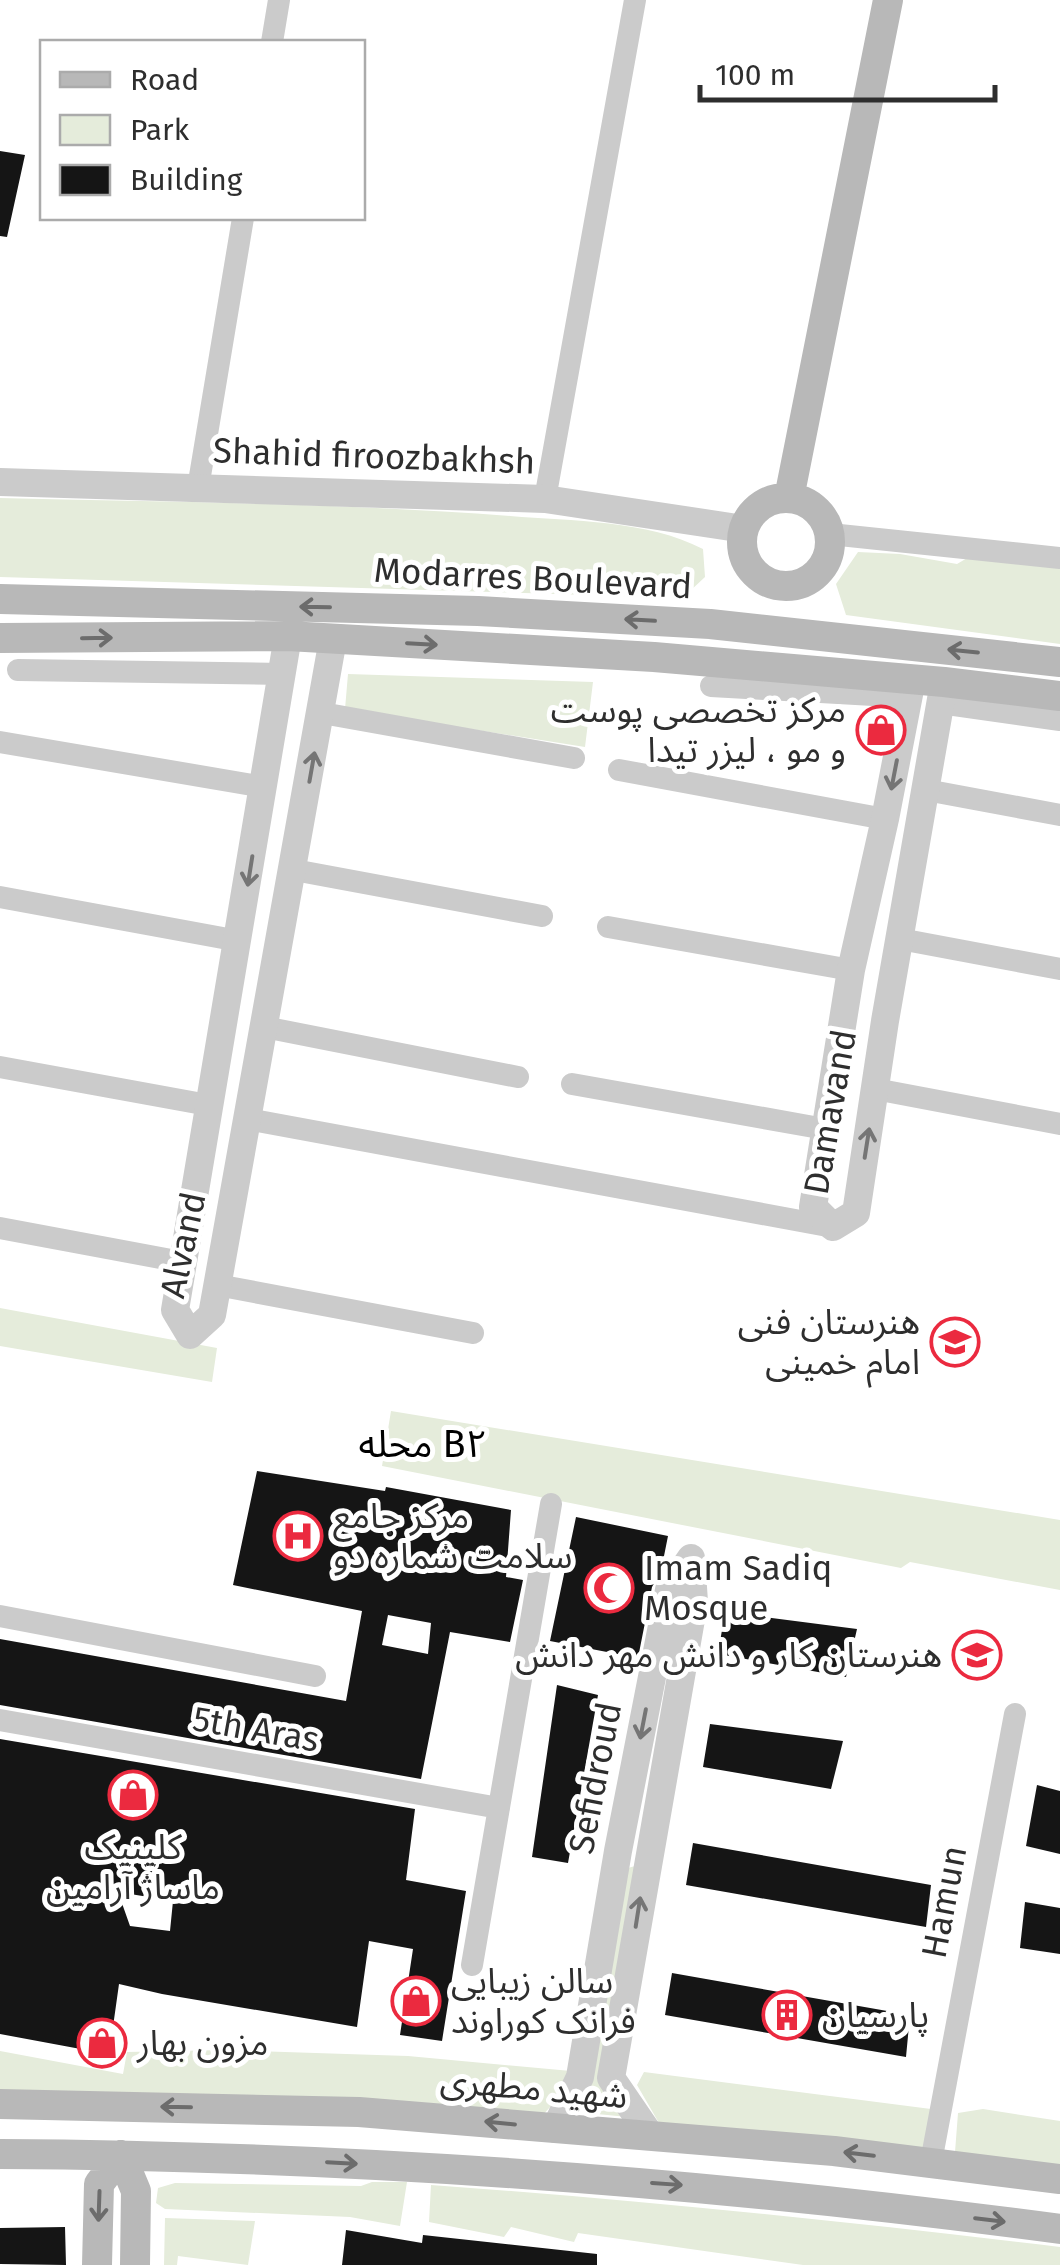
<svg xmlns="http://www.w3.org/2000/svg" width="1060" height="2265" viewBox="0 0 1060 2265" font-family="'Fira Sans','Noto Sans Arabic',sans-serif">
	<style>
		.green { fill: #e5ecdb }
		.building { fill: #151515; fill-rule: evenodd }
		.lines { fill: none; stroke-linecap: round; stroke-linejoin: round }
		.minor { stroke: #cbcbcb; stroke-width: 22 }
		.tertiary { stroke: #cbcbcb; stroke-width: 28 }
		.secondary { stroke: #b8b8b8; stroke-width: 30 }
		.oneway { stroke: #6c6c6c }
		.oneway2 { stroke: #757575 }
		.labels { text-anchor: middle; stroke-width: 10; stroke-linejoin: round; paint-order: stroke }
		.street-label { font-size: 35px; fill: #2e2e2e; stroke: #fff }
		.poi-label { font-size: 35px; fill: #2e2e2e; stroke: #fff; text-anchor: start }
		.neighbourhood-label { font-size: 38px; fill: #000; stroke: #fff }
	</style>
	<rect width="100%" height="100%" fill="#fff"/>
	<path class="green" d="M0 498C170 502 340 503 510 516 572 521 647 520 703 549L705 577 689 592 653 597 0 577Z
		M858 552 900 554 957 564 974 554 1060 567V644L846 615 836 584Z
		M348 674 593 682 585 747 345 709Z
		M0 1308 217 1348 212 1382 0 1346Z
		M391 1411 1060 1520V1590L910 1562 901 1568 382 1466Z
		M635 1866 606 2060 628 2117 576 2112 628 1868Z
		M224 2050 408 2056 571 2071 561 2095 541 2117 0 2100V2051L123 2074 127 2052Z
		M644 2072 931 2109 925 2149 659 2123 637 2085Z
		M983 2109 1060 2121V2170L955 2152 958 2113Z
		M372 2182H407L400 2226 350 2217 165 2209 156 2203 158 2188 175 2183 361 2186Z
		M431 2185C642 2200 851 2222 1060 2247V2265H803L578 2233 574 2242 511 2227 504 2237 429 2222Z
		M165 2218 255 2221 248 2265 178 2256 177 2265H164Z"/>
	<path class="building" d="M0 151 25 155 7 237 0 236Z
		M257 1471 385 1491 386 1487 511 1510 506 1577 523 1580 510 1642 450 1632 421 1779 0 1705V1639L346 1701 362 1611 233 1585ZM388 1615 431 1623 428 1654 382 1645Z
		M576 1517 668 1536 661 1571 652 1587 638 1658 550 1641Z
		M725 1612 857 1629 846 1677 718 1654Z
		M557 1685 598 1695 568 1863 532 1857Z
		M710 1724 843 1741 831 1789 703 1767Z
		M0 1739 415 1809 406 1880 466 1891 442 2041 400 2035 413 1949 369 1941 357 2027 162 1994 119 1984 110 2048 87 2045 86 2050 0 2034ZM118 1892 173 1901 170 1931 130 1926Z
		M1037 1785 1060 1791V1854L1026 1846Z
		M693 1843 931 1885 926 1927 686 1885Z
		M1025 1902 1060 1908V1954L1020 1948Z
		M672 1973 910 2015 906 2057 665 2015Z
		M65 2227 66 2265 0 2264V2228Z
		M346 2230 422 2243 423 2235 597 2254V2265H342Z"/>
	<g class="lines">
		<path class="minor" d="M272 42 279 0
			M198 488 243 218
			M545 499 635 0
			M830 534 1060 558
			M18 670 283 674
			M711 686 909 697
			M940 703 1060 720
			M322 713 574 758
			M0 742 264 787
			M619 770 885 819
			M926 790 1060 815
			M294 870 542 916
			M0 897 239 941
			M608 927 851 970
			M900 939 1060 969
			M264 1027 518 1077
			M0 1067 208 1105
			M572 1084 825 1129
			M875 1089 1060 1124
			M247 1119 833 1227
			M0 1228 182 1262
			M217 1285 473 1333
			M0 1616 315 1676
			M0 1720 499 1808
			M472 1965 551 1504
			M931 2162 1015 1714"/>
		<path class="tertiary" d="M0 482 545 499 744 529
			M288 636 175 1310 190 1335 212 1315 333 639
			M912 679 885 819 851 970 813 1207 833 1227 856 1213 885 1021 944 682
			M555 2129 580 2077 618 1851 669 1590 691 1558 694 1602 611 2078 650 2135"/>
		<path class="secondary" d="M789 498 888 0
			M742 542a44 44 0 1 1 88 0a44 44 0 1 1-88 0Z
			M0 599 478 611 710 624 1060 662
			M0 638 288 636 654 657 944 682 1060 696
			M0 2104 359 2112 834 2151 1060 2179
			M0 2154C355 2156 709 2182 1060 2229
			M121 2155 136 2191 135 2265
			M97 2265 99 2184 121 2155"/>
	</g>
	<defs><path id="oneway-shaft" d="M-6 0H5M1.5-3L5.5 0L1.5 3" fill="none" stroke-width="1.6" stroke-linecap="round" stroke-linejoin="round" transform="scale(2.5)"/></defs>
	<g class="oneway">
		<use href="#oneway-shaft" transform="translate(315 607) rotate(-179)"/>
		<use href="#oneway-shaft" transform="translate(640 620) rotate(-177)"/>
		<use href="#oneway-shaft" transform="translate(97 638) rotate(-1)"/>
		<use href="#oneway-shaft" transform="translate(422 644) rotate(3)"/>
		<use href="#oneway-shaft" transform="translate(963 651) rotate(-174)"/>
		<use href="#oneway-shaft" transform="translate(176 2107) rotate(-179)"/>
		<use href="#oneway-shaft" transform="translate(500 2123) rotate(-174)"/>
		<use href="#oneway-shaft" transform="translate(859 2154) rotate(-173)"/>
		<use href="#oneway-shaft" transform="translate(342 2163) rotate(3)"/>
		<use href="#oneway-shaft" transform="translate(667 2184) rotate(4)"/>
		<use href="#oneway-shaft" transform="translate(99 2206) rotate(92)"/>
		<use href="#oneway-shaft" transform="translate(990 2220) rotate(7)"/>
	</g>
	<g class="oneway2">
		<use href="#oneway-shaft" transform="translate(312 767) rotate(-80)"/>
		<use href="#oneway-shaft" transform="translate(894 775) rotate(101)"/>
		<use href="#oneway-shaft" transform="translate(250 871) rotate(99)"/>
		<use href="#oneway-shaft" transform="translate(867 1143) rotate(-81)"/>
		<use href="#oneway-shaft" transform="translate(643 1724) rotate(101)"/>
		<use href="#oneway-shaft" transform="translate(638 1912) rotate(-81)"/>
	</g>
	<defs>
		<g id="shop-ring" transform="scale(2.5)"><circle r="9.5" fill="#fff" stroke="#eb2a3f" stroke-width="1.5"/><path d="M-5-2.5h2.3a2.7 3.5 0 0 1 5.4 0H5L5.5 6h-11ZM-1.5-2.5h3a1.5 2.3 0 0 0-3 0Z" fill="#eb2a3f"/></g>
		<g id="school-ring" transform="scale(2.5)"><circle r="9.5" fill="#fff" stroke="#eb2a3f" stroke-width="1.5"/><path d="M0-5L7-2L0 1L-7-2ZM-4 1L0 2.5L4 1V4Q0 6-4 4Z" fill="#eb2a3f"/></g>
		<g id="hospital-ring" transform="scale(2.5)"><circle r="9.5" fill="#fff" stroke="#eb2a3f" stroke-width="1.5"/><path d="M-5-5h3v3.5h4V-5h3V5h-3V1.5h-4V5h-3Z" fill="#eb2a3f"/></g>
		<g id="mosque-ring" transform="scale(2.5)"><circle r="9.5" fill="#fff" stroke="#eb2a3f" stroke-width="1.5"/><path d="M3.5-4.9A6 6 0 1 0 3.5 4.9A5 5 0 1 1 3.5-4.9Z" fill="#eb2a3f"/></g>
		<g id="building-ring" transform="scale(2.5)"><circle r="9.5" fill="#fff" stroke="#eb2a3f" stroke-width="1.5"/><path d="M-4-6H4V6H1V3H-1V6H-4ZM-2.5-4.3h1.7v1.8h-1.7ZM.8-4.3h1.7v1.8H.8ZM-2.5-1h1.7V.8h-1.7ZM.8-1h1.7V.8H.8Z" fill="#eb2a3f"/></g>
	</defs>
	<g fill-rule="evenodd">
		<use href="#shop-ring" x="881" y="730"/>
		<use href="#school-ring" x="955" y="1342"/>
		<use href="#hospital-ring" x="298" y="1536"/>
		<use href="#mosque-ring" x="609" y="1588"/>
		<use href="#school-ring" x="977" y="1655"/>
		<use href="#shop-ring" x="133" y="1795"/>
		<use href="#shop-ring" x="416" y="2001"/>
		<use href="#building-ring" x="787" y="2015"/>
		<use href="#shop-ring" x="102" y="2043"/>
	</g>
	<g class="labels">
		<g class="street-label">
			<text transform="translate(374 456) rotate(2)" y="12">Shahid firoozbakhsh</text>
			<text transform="translate(533 578) rotate(3)" y="12">Modarres Boulevard</text>
			<text transform="translate(830 1112) rotate(-80)" y="12">Damavand</text>
			<text transform="translate(183 1245) rotate(-78)" y="12">Alvand</text>
			<text transform="translate(256 1729) rotate(10)" y="12">5th Aras</text>
			<text transform="translate(595 1778) rotate(-79)" y="12">Sefidroud</text>
			<text transform="translate(944 1902) rotate(-79)" y="12">Hamun</text>
			<text transform="translate(534 2088) rotate(5)" y="12">شهید مطهری</text>
		</g>
		<g class="poi-label">
			<text x="846" y="722" text-anchor="end">مرکز تخصصی پوست<tspan x="846" dy="40">و مو ، لیزر تیدا</tspan></text>
			<text x="920" y="1334" text-anchor="end">هنرستان فنی<tspan x="920" dy="40">امام خمینی</tspan></text>
			<text x="333" y="1528">مرکز جامع<tspan x="333" dy="40">سلامت شماره دو</tspan></text>
			<text x="644" y="1580">Imam Sadiq<tspan x="644" dy="40">Mosque</tspan></text>
			<text x="942" y="1667" text-anchor="end">هنرستان کار و دانش مهر دانش</text>
			<text x="133" y="1859" text-anchor="middle">کلینیک<tspan x="133" dy="40">ماساژ آرامین</tspan></text>
			<text x="451" y="1993">سالن زیبایی<tspan x="451" dy="40">فرانک کوراوند</tspan></text>
			<text x="822" y="2027">پارسیان</text>
			<text x="137" y="2055">مزون بهار</text>
		</g>
		<g class="neighbourhood-label">
			<text x="423" y="1457">محله B۲</text>
		</g>
	</g>
	<rect x="40" y="40" width="325" height="180" fill="#ffffff" stroke="#ababab" stroke-width="2.5"/>
	<rect x="60" y="72" width="50" height="15" fill="#b8b8b8" stroke="#ababab" stroke-width="2.5"/>
	<text x="130" y="90" font-size="30" fill="#2e2e2e">Road</text>
	<rect x="60" y="115" width="50" height="30" fill="#e5ecdb" stroke="#ababab" stroke-width="2.5"/>
	<text x="130" y="140" font-size="30" fill="#2e2e2e">Park</text>
	<rect x="60" y="165" width="50" height="30" fill="#151515" stroke="#ababab" stroke-width="2.5"/>
	<text x="130" y="190" font-size="30" fill="#2e2e2e">Building</text>
	<path d="M700 85v15h295v-15" fill="none" stroke="#2e2e2e" stroke-width="5"/>
	<text x="715" y="85" font-size="30" fill="#2e2e2e" stroke="#ffffff" stroke-width="8" paint-order="stroke">100 m</text>
</svg>
